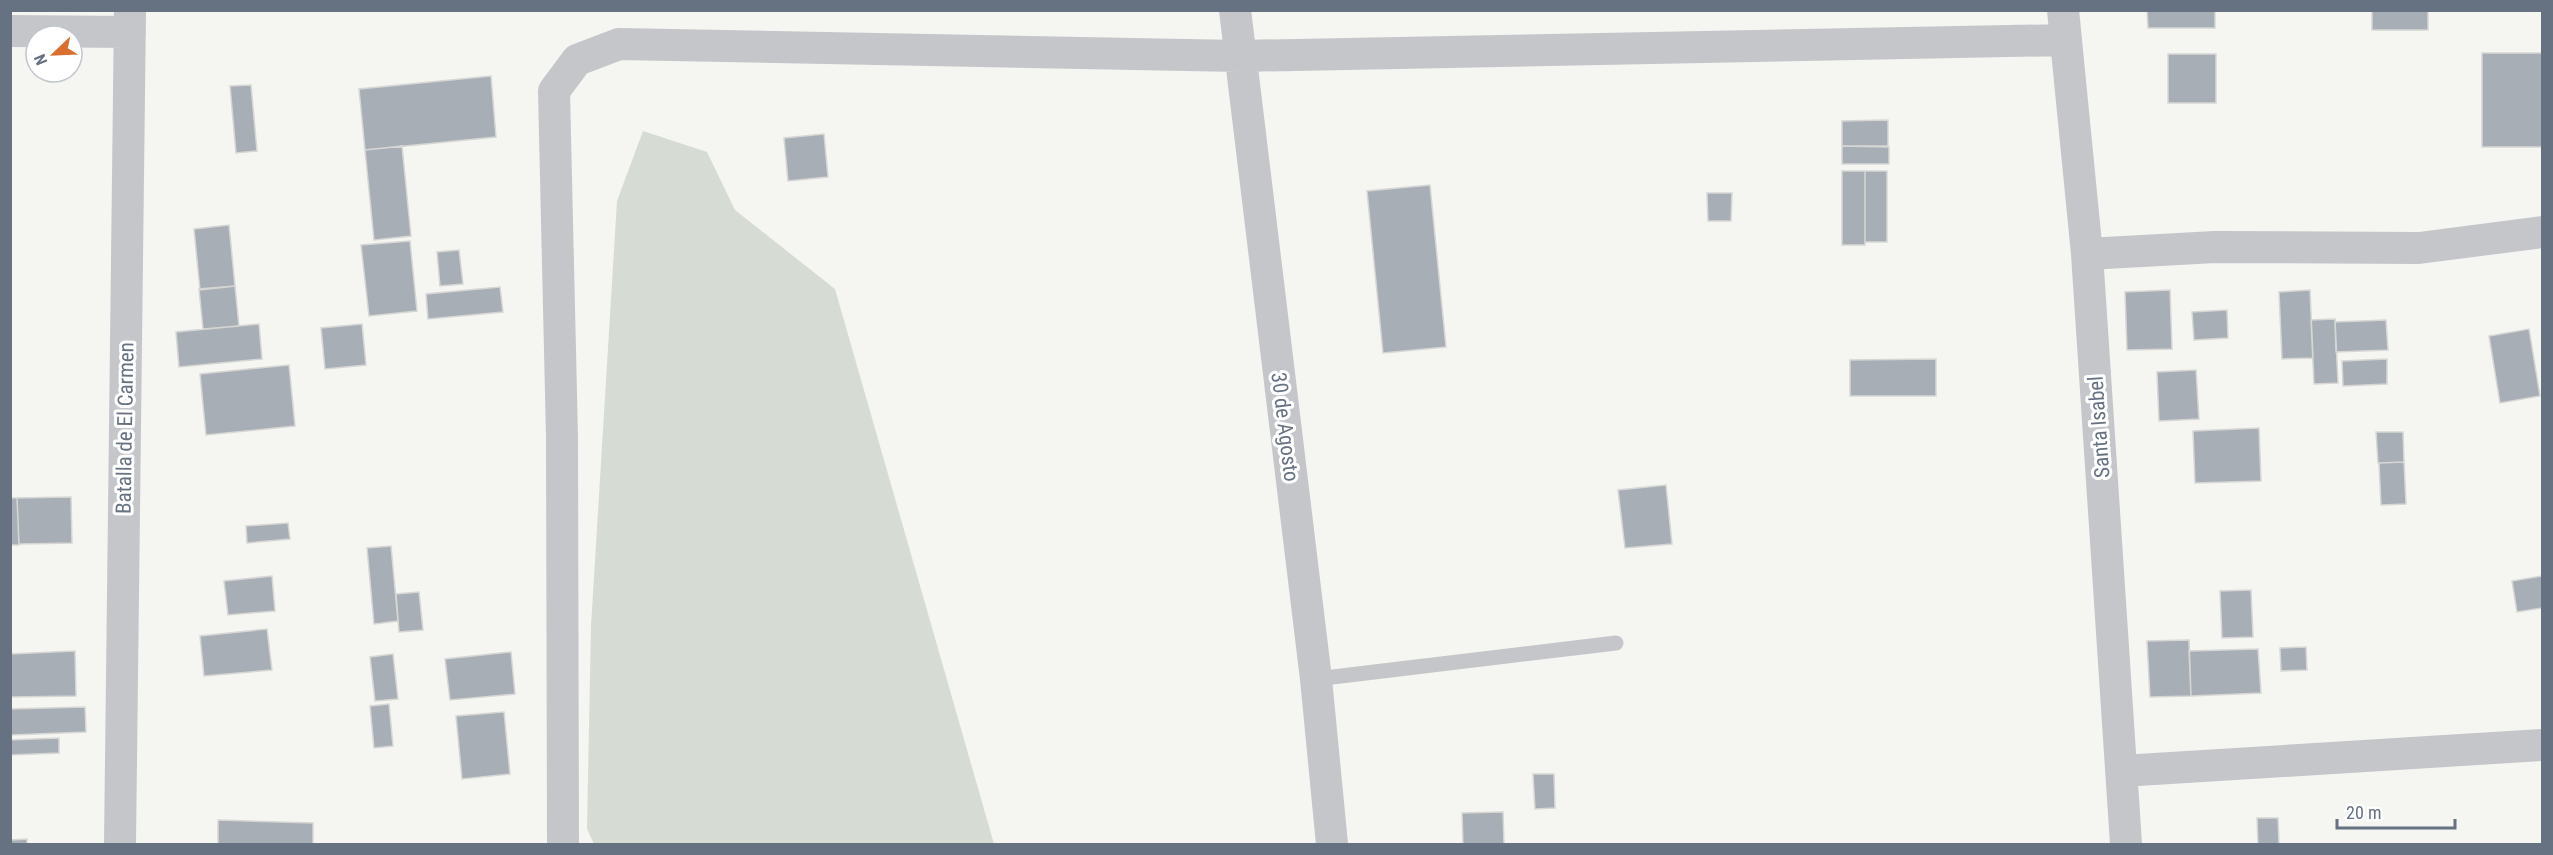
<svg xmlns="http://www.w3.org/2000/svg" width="2553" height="855" viewBox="0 0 2553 855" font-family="'Roboto Condensed',sans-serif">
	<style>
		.green { fill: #d6dcd3 }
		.building { fill: #a8aeb5; stroke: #d6d7d5; stroke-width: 1.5 }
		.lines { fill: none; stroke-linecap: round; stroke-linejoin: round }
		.service { stroke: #c4c6ca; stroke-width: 15 }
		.minor { stroke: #c4c6ca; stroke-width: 32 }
		.labels { text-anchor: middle; stroke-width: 6; stroke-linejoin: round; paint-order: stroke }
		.street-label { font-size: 21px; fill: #667181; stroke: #fff }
	</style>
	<rect width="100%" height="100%" fill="#f5f5f2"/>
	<path class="green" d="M643 131 707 152 735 210 835 289 994 844H594L587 829 591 626 617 201Z"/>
	<path class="building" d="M2147 10H2215V28H2148Z
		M2372 10H2428V30H2372Z
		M2482 53H2542V147H2482Z
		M2168 54H2216V103H2168Z
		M491 76 496 137 365 150 359 89Z
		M251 85 257 151 236 153 230 86Z
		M1888 120V146H1842V121Z
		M824 134 828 177 788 181 784 138Z
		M402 146 411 236 374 240 365 150Z
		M1842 146 1889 147V164H1842Z
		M1842 171H1865V245H1842Z
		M1865 171H1887V242H1865Z
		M1430 185 1446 347 1383 353 1367 191Z
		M1707 193H1732L1731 221H1708Z
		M229 225 235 286 200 290 194 229Z
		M410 241 417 311 369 316 361 245Z
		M459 250 463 284 440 286 437 252Z
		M235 286 239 326 203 329 199 289Z
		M500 287 503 312 428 319 426 294Z
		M2170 290 2172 349 2127 350 2125 292Z
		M2310 290 2313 358 2282 359 2279 292Z
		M2227 310 2228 338 2194 340 2192 312Z
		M2335 319 2338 383 2314 384 2311 320Z
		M2386 320 2388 350 2336 352 2335 322Z
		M259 324 262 359 179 367 176 332Z
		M362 324 366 365 325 369 321 328Z
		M2529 329 2540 396 2500 403 2489 336Z
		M1936 359V396H1850V360Z
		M2387 359V384L2343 386 2342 361Z
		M289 365 295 426 206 435 200 374Z
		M2196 370 2199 419 2159 421 2157 372Z
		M2259 428 2261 481 2195 483 2193 431Z
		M2376 432H2403L2404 462 2378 463Z
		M2404 462 2406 504 2381 505 2379 463Z
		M1666 485 1672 544 1625 548 1618 490Z
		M71 497 72 543 19 544 17 498Z
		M10 498H17L19 545H10Z
		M288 523 290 539 247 543 246 526Z
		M391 546 398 621 374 624 367 548Z
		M272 576 275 611 228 615 224 581Z
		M2542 576V608L2517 612 2512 581Z
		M2251 590 2253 637 2222 638 2220 591Z
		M419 592 423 630 399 632 396 594Z
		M267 629 272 670 204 676 200 636Z
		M2189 640 2191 696 2150 697 2147 641Z
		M2306 647 2307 670 2281 671 2280 648Z
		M2258 649 2261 693 2191 696 2189 651Z
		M75 651 76 696 10 697V654Z
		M511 652 515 694 450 700 445 659Z
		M393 654 398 699 375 701 370 657Z
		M389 704 393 746 374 748 370 706Z
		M85 707 86 732 10 735V709Z
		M504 712 510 774 462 779 456 716Z
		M59 738V753L10 755V740Z
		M1533 774H1554L1555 808 1535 809Z
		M1503 812 1504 844H1463L1462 813Z
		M2257 818H2278L2279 844H2258Z
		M218 820 313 823V844H218Z
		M27 839V844H10V840Z"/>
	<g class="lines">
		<path class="service" d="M1316 679 1616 643"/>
		<path class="minor" d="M1235 10 1316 679 1332 844
			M2063 10 2087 254 2126 844
			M10 31 130 32
			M2087 254 2215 247 2419 248 2542 232
			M2122 771 2542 745
			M120 844 130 10
			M563 844 562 437 554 91 577 60 619 44 1239 56 2066 40"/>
	</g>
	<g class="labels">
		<g class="street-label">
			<text transform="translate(1285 427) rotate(83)" y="7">30 de Agosto</text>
			<text transform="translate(2099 427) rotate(-94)" y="7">Santa Isabel</text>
			<text transform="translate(125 428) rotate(-89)" y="7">Batalla de El Carmen</text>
		</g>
	</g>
	<rect width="2553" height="855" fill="none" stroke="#667181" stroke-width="24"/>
	<g transform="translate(54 54) rotate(247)"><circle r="28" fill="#ffffff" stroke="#c2c6cd" stroke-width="1.5"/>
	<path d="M0-4.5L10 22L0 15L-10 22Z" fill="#d96f2f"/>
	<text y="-9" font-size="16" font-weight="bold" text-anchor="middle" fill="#667181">N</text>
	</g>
	<path d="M2337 819v9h118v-9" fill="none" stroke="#667181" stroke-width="3"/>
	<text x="2346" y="819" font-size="18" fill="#667181" stroke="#ffffff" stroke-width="4.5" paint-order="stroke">20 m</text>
</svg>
